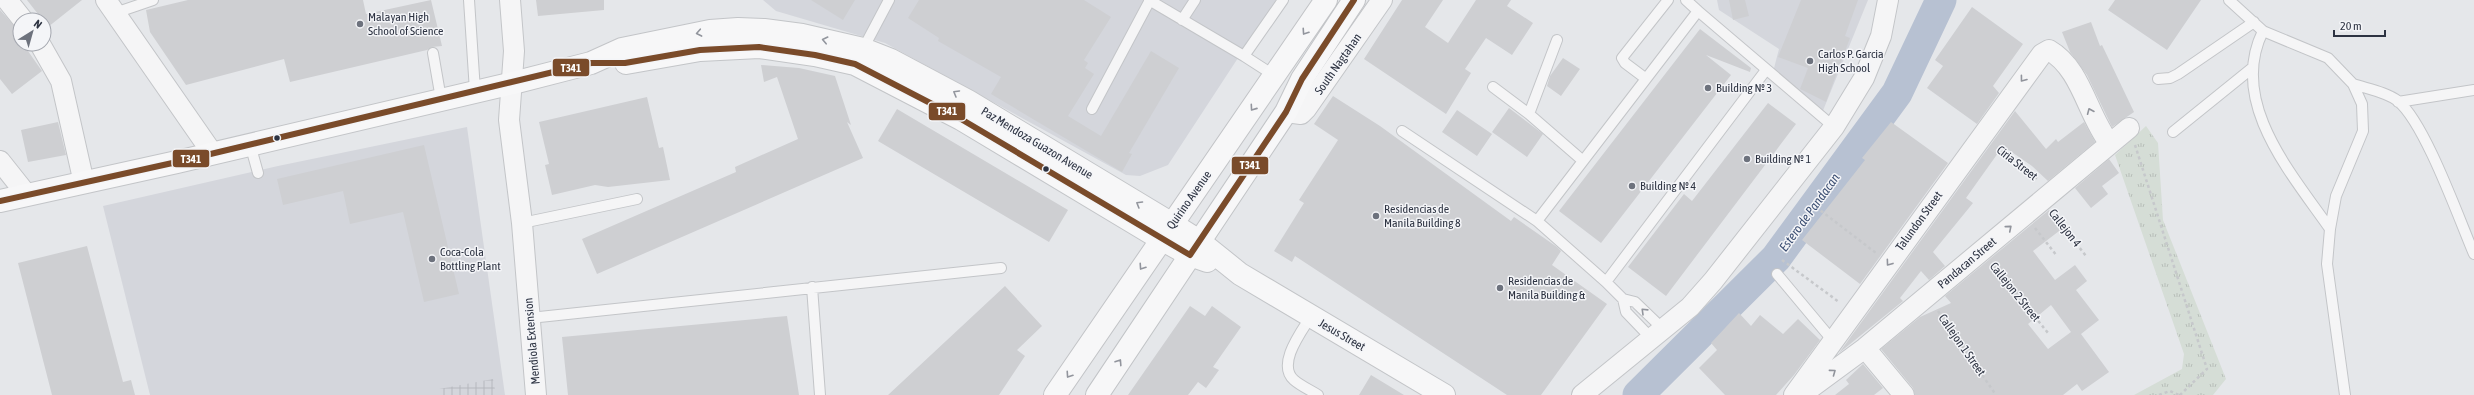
<svg xmlns="http://www.w3.org/2000/svg" width="2474" height="395" viewBox="0 0 2474 395" font-family="'Asap Condensed',sans-serif">
	<style>
		.built { fill: #d4d6dc }
		.industrial { fill: url(#industrial-grid) }
		.park { fill: url(#park-tufts) }
		.lines { fill: none; stroke-linecap: round; stroke-linejoin: round }
		.river { stroke: #b7c1d2; stroke-width: 31 }
		.building { fill: #cecfd2; fill-rule: evenodd }
		.lane-casing { stroke: #c3c5c8; stroke-width: 12 }
		.street-casing { stroke: #c3c5c8; stroke-width: 22 }
		.secondary-casing { stroke: #c3c5c8; stroke-width: 24 }
		.primary-casing { stroke: #c2c4c7; stroke-width: 24 }
		.path { stroke: #c6c8cb; stroke-width: 2.5; stroke-dasharray: 3 3; stroke-linecap: butt }
		.lane { stroke: #f5f5f6; stroke-width: 10 }
		.street { stroke: #f5f5f6; stroke-width: 20 }
		.secondary { stroke: #f7f7f8; stroke-width: 22 }
		.primary { stroke: #f7f7f8; stroke-width: 22 }
		.bus-1-casing { stroke: #f4f5f8; stroke-width: 9 }
		.bus-1 { stroke: #7a4b2a; stroke-width: 6 }
		.oneway { stroke: #92959d }
		.oneway2 { stroke: #91949c }
		.poi-dot { fill: #6d727d; stroke: #f4f5f8; stroke-width: 1.5 }
		.bus-dot { fill: #2d3342; stroke: #f4f5f8; stroke-width: 1.5 }
		.labels { text-anchor: middle; stroke-width: 3; stroke-linejoin: round; paint-order: stroke }
		.poi-label { font-size: 12px; fill: #2d3342; stroke: #f4f5f8; text-anchor: start }
		.street-label { font-size: 12px; fill: #2d3342; stroke: #f4f5f8 }
		.water-label { font-size: 13px; font-style: italic; fill: #3b4e72; stroke: #f4f5f8 }
		.line-badge { stroke: #f4f5f8; stroke-width: 1.5 }
		.badge-label { font-size: 11px; text-anchor: middle; font-weight: bold; fill: #fff }
	</style>
	<defs>
		<pattern id="industrial-grid" width="8" height="8" patternUnits="userSpaceOnUse"><rect width="8" height="8" fill="#d4d6dc"/><path d="M0 4h8M4 0v8" fill="none" stroke="#b6b8be"/></pattern>
		<pattern id="park-tufts" width="24" height="20" patternUnits="userSpaceOnUse"><rect width="24" height="20" fill="#d5ddd6"/><path d="M3 7l-1-3M5 7V3M7 7l1-3M15 17l-1-3M17 17v-4M19 17l1-3" fill="none" stroke="#b7beb9"/></pattern>
	</defs>
	<rect width="100%" height="100%" fill="#e5e7ea"/>
	<path class="built" d="M763 0H1276L1168 165 1140 176 1126 175 885 43 776 11Z
		M1717 0H1868L1822 113 1773 72 1779 49 1719 10Z
		M467 127 505 395H150L103 206 278 166Z"/>
	<path class="industrial" d="M493 379 496 395H440L439 389Z"/>
	<path class="park" d="M2146 126 2158 143 2163 220 2226 379 2213 395H2134L2182 369 2184 354 2115 155Z"/>
	<g class="lines">
		<path class="river" d="M1638 395 1776 258 1897 93 1941 0"/>
	</g>
	<path class="building" d="M27 0H82L48 27Z
		M188 0H363L366 14 431 0 442 46 432 47 427 50 290 82 284 59 186 85 150 32 146 10Z
		M536 0H604V10L538 16Z
		M811 0H855L843 20Z
		M919 0H1084L1111 17 1084 60 1088 63 1085 68 1094 74 1068 116 1101 136 1151 51 1179 68 1129 153 1132 154 1122 172 991 94 1001 77 938 41 939 38 908 18Z
		M1402 0H1443L1425 27 1448 43 1476 0H1511L1507 6 1533 23 1512 55 1486 38 1465 69 1471 73 1446 114 1364 59Z
		M1729 0H1745L1749 16 1733 20Z
		M1801 0H1858L1845 36 1850 38 1826 102 1800 89 1808 68 1778 57Z
		M2115 0H2201L2167 50 2108 10Z
		M1972 7 2023 44 1993 86 1999 93 1977 124 1927 88 1943 66 1935 60Z
		M0 10 19 31 15 34 20 44H23L42 71 12 94 0 79Z
		M2091 22 2100 46 2102 45 2134 112 2112 127 2087 75 2070 52 2062 32Z
		M1700 29 1751 68 1750 72 1706 55 1731 75 1601 243 1559 211Z
		M1563 58 1580 69 1561 96 1547 86 1550 76Z
		M761 65 799 68 835 76 851 125 847 122 863 158 597 274 582 239 736 172 735 167 798 139 777 77 764 82Z
		M1333 96 1380 126 1511 221 1514 217 1557 247 1561 251 1552 265 1607 304 1541 395H1507L1295 256 1292 262 1274 251 1304 203 1299 200 1338 140 1314 124Z
		M647 97 659 148 663 147 670 180 608 187 595 185 552 195 545 165 549 164 539 122Z
		M1768 103 1796 124 1666 296 1628 267 1684 194 1692 201Z
		M1509 108 1543 134 1527 157 1492 132Z
		M897 109 1068 210 1049 242 878 141Z
		M1457 110 1492 134 1477 156 1442 132Z
		M2015 111 2046 149 2056 139 2058 142 2084 122 2095 142 2048 181 2032 166 2003 146 1966 198 1973 203 1933 252 1945 266 1929 280 1921 271 1900 298 1903 301 1839 353Z
		M58 122 66 155 28 162 21 130Z
		M1891 122 1948 163 1860 284 1802 240 1843 188 1865 160 1862 158Z
		M424 145 459 294 424 302 403 212 350 224 343 191 283 205 277 179Z
		M2109 159 2119 173 2102 186 2108 194 2091 208 2075 188Z
		M2049 210 2063 228 2033 251 2055 280 2075 265 2087 281 2076 290 2099 320 2081 334 2109 372 2082 391 2077 384 2063 395H1915L1913 388 1881 349 1920 317 1951 303 1945 296ZM2051 305 2071 332 2048 349 2028 324Z
		M87 246 123 382 131 380 135 395H52L18 263Z
		M1005 286 1042 326 1017 350 1025 356 999 395H888Z
		M1190 306 1205 316 1212 306 1241 327 1213 367 1219 370 1206 388 1198 382 1188 395H1128Z
		M1739 313 1751 326 1760 315 1783 334 1798 319 1820 340 1794 375 1776 395H1725L1699 368 1717 350 1711 343Z
		M787 316 799 395H568L562 337Z
		M1863 364 1883 388 1874 395H1835L1849 384 1846 380Z
		M1371 375 1404 395H1359Z"/>
	<g class="lines">
		<g class="lane-casing">
			<path id="lane" d="M469 0 475 91
				M1149 0 1244 56
				M1686 0 1698 11
				M2229 0 2263 31 2328 58 2353 84 2362 104 2363 131 2336 196 2330 229 2327 264 2345 395
				M115 13 153 0
				M1182 20 1195 0
				M2263 31C2228 102 2291 173 2330 229
				M1557 40 1529 114 1582 160
				M862 51 889 0
				M433 53 441 99
				M1275 76 1244 56 1283 0
				M1645 78 1625 63 1622 58 1668 0
				M2158 79 2170 78 2178 74 2254 22
				M2353 84C2368 89 2386 92 2398 101 2425 123 2459 219 2474 254
				M1493 87 1529 114
				M2398 102 2474 90
				M1092 109 1150 0
				M1402 131 1537 221 1606 282 1623 299 1626 312 1650 337
				M2173 132 2251 69
				M250 144 258 173
				M1537 221 1698 11 1834 127
				M522 223 637 199
				M1777 274 1833 341
				M1606 282 1766 70
				M812 287 820 395
				M1623 299 1635 302 1662 328
				M1311 316C1302 331 1276 364 1294 380 1301 386 1310 390 1318 395
				M530 318 1001 268"/>
		</g>
		<g class="street-casing">
			<path id="street" d="M7 0 23 20
				M106 0 213 154
				M510 0 514 51 509 120 522 223 536 395
				M40 44 61 81 84 183
				M1286 112 1301 114 1306 109 1382 0
				M0 161 27 195
				M1865 348 1904 395
				M1582 395 1690 307 1713 281 1834 127 1864 78 1881 36 1888 0
				M1794 395 2042 54 2049 50C2082 69 2087 115 2110 144
				M1801 395 1865 348 2129 128"/>
		</g>
		<g class="secondary-casing">
			<path id="secondary" d="M626 63 700 50 759 47 815 55 855 64 961 119 1161 239 1190 255 1207 261
				M0 201 177 162 513 83 591 63 622 49 710 31 738 29 764 30 802 35 863 49 891 60 968 101 1172 224 1199 241 1240 274 1444 395"/>
		</g>
		<g class="primary-casing">
			<path id="primary" d="M1055 395 1326 0
				M1097 395 1286 112 1302 79 1354 0"/>
		</g>
		<path class="path" d="M2135 145 2207 369 2180 395
			M1997 147 2039 180
			M1816 207 1876 253
			M2054 215 2086 256
			M2035 228 2057 256
			M1782 260 1839 302
			M1993 265 2048 333
			M1938 311 1996 395
			M2159 395 2170 391 2179 395"/>
		<use href="#lane" class="lane"/>
		<use href="#street" class="street"/>
		<use href="#secondary" class="secondary"/>
		<use href="#primary" class="primary"/>
		<g class="bus-1-casing">
			<path id="bus-1" d="M0 201 177 162 591 63H625L700 50 759 47 815 55 855 64 961 119 1190 255 1286 112 1302 79 1354 0"/>
		</g>
		<use href="#bus-1" class="bus-1"/>
	</g>
	<defs><path id="oneway-chevron" d="M-2-3.5L2.5 0L-2 3.5" fill="none" stroke-width="1.6" stroke-linecap="round" stroke-linejoin="round"/></defs>
	<g class="oneway">
		<use href="#oneway-chevron" transform="translate(1305 32) rotate(124)"/>
		<use href="#oneway-chevron" transform="translate(699 33) rotate(169)"/>
		<use href="#oneway-chevron" transform="translate(825 40) rotate(-167)"/>
		<use href="#oneway-chevron" transform="translate(956 93) rotate(-150)"/>
		<use href="#oneway-chevron" transform="translate(1253 108) rotate(125)"/>
		<use href="#oneway-chevron" transform="translate(1139 204) rotate(-149)"/>
		<use href="#oneway-chevron" transform="translate(1142 267) rotate(124)"/>
		<use href="#oneway-chevron" transform="translate(1119 362) rotate(-57)"/>
		<use href="#oneway-chevron" transform="translate(1069 375) rotate(124)"/>
	</g>
	<g class="oneway2">
		<use href="#oneway-chevron" transform="translate(2023 79) rotate(127)"/>
		<use href="#oneway-chevron" transform="translate(2090 111) rotate(-113)"/>
		<use href="#oneway-chevron" transform="translate(2009 228) rotate(-40)"/>
		<use href="#oneway-chevron" transform="translate(1889 263) rotate(126)"/>
		<use href="#oneway-chevron" transform="translate(1644 311) rotate(-136)"/>
		<use href="#oneway-chevron" transform="translate(1833 372) rotate(-36)"/>
	</g>
	<g class="poi-dot">
		<circle cx="360" cy="24" r="4"/>
		<circle cx="1810" cy="61" r="4"/>
		<circle cx="1708" cy="88" r="4"/>
		<circle cx="1747" cy="159" r="4"/>
		<circle cx="1632" cy="186" r="4"/>
		<circle cx="1376" cy="216" r="4"/>
		<circle cx="432" cy="259" r="4"/>
		<circle cx="1500" cy="288" r="4"/>
	</g>
	<g class="bus-dot">
		<circle cx="277" cy="138" r="3.5"/>
		<circle cx="1046" cy="169" r="3.5"/>
	</g>
	<g class="labels">
		<g class="poi-label">
			<text x="368" y="21">Malayan High<tspan x="368" dy="14">School of Science</tspan></text>
			<text x="1818" y="58">Carlos P. Garcia<tspan x="1818" dy="14">High School</tspan></text>
			<text x="1716" y="92">Building № 3</text>
			<text x="1755" y="163">Building № 1</text>
			<text x="1640" y="190">Building № 4</text>
			<text x="1384" y="213">Residencias de<tspan x="1384" dy="14">Manila Building 8</tspan></text>
			<text x="440" y="256">Coca-Cola<tspan x="440" dy="14">Bottling Plant</tspan></text>
			<text x="1508" y="285">Residencias de<tspan x="1508" dy="14">Manila Building &amp;</tspan></text>
		</g>
		<g class="street-label">
			<text transform="translate(1338 64) rotate(-55)" y="4">South Nagtahan</text>
			<text transform="translate(1037 143) rotate(31)" y="4">Paz Mendoza Guazon Avenue</text>
			<text transform="translate(2017 163) rotate(38)" y="4">Ciria Street</text>
			<text transform="translate(1189 200) rotate(-55)" y="4">Quirino Avenue</text>
			<text transform="translate(1919 221) rotate(-54)" y="4">Talundon Street</text>
			<text transform="translate(2065 228) rotate(52)" y="4">Callejon 4</text>
			<text transform="translate(1967 263) rotate(-40)" y="4">Pandacan Street</text>
			<text transform="translate(2015 292) rotate(51)" y="4">Callejon 2 Street</text>
			<text transform="translate(1342 335) rotate(30)" y="4">Jesus Street</text>
			<text transform="translate(532 341) rotate(-95)" y="4">Mendiola Extension</text>
			<text transform="translate(1962 345) rotate(55)" y="4">Callejon 1 Street</text>
		</g>
		<g class="water-label">
			<text transform="translate(1809 212) rotate(-54)" y="5">Estero de Pandacan</text>
		</g>
	</g>
	<g class="line-badge">
		<rect x="552" y="58" width="38" height="19" rx="4" fill="#7a4b2a"/>
		<rect x="928" y="102" width="38" height="19" rx="4" fill="#7a4b2a"/>
		<rect x="172" y="149" width="38" height="19" rx="4" fill="#7a4b2a"/>
		<rect x="1231" y="156" width="38" height="19" rx="4" fill="#7a4b2a"/>
	</g>
	<g class="badge-label">
		<text x="571" y="72">T341</text>
		<text x="947" y="115">T341</text>
		<text x="191" y="163">T341</text>
		<text x="1250" y="169">T341</text>
	</g>
	<g transform="translate(32 32) rotate(37)"><circle r="19" fill="#f4f5f8" stroke="#a4a7af"/>
	<path d="M0-3L7 15L0 10L-7 15Z" fill="#6d727d"/>
	<text y="-6" font-size="11" font-weight="bold" text-anchor="middle" fill="#2d3342">N</text>
	</g>
	<path d="M2334 30v6h51v-6" fill="none" stroke="#2d3342" stroke-width="2"/>
	<text x="2340" y="30" font-size="12" fill="#2d3342" stroke="#f4f5f8" stroke-width="3" paint-order="stroke">20 m</text>
</svg>
